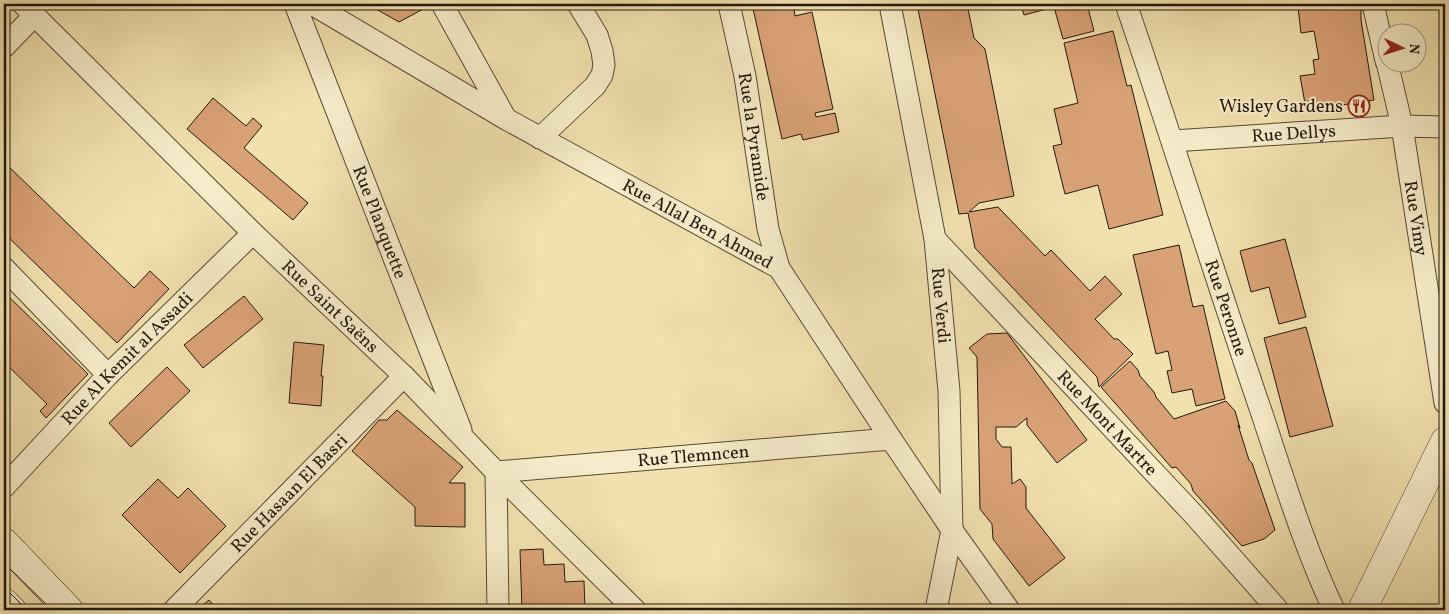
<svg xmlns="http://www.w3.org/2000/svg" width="1449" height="614" viewBox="0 0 1449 614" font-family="Vollkorn,serif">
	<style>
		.building { fill: #d9a276; stroke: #23180e }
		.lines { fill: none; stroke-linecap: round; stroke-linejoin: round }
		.minor-casing { stroke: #564a36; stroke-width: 23 }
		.tertiary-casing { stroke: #564a36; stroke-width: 29 }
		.secondary-casing { stroke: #23180e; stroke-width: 29 }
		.minor { stroke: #f6ecca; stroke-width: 21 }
		.tertiary { stroke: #f6ecca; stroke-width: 28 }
		.secondary { stroke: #f6ecca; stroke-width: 28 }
		.tram { stroke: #23180e; stroke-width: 1 }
		.labels { text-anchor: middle; stroke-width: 4; stroke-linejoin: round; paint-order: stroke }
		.poi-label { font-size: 18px; fill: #23180e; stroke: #f6ecca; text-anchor: end }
		.street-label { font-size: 18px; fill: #23180e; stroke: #f6ecca }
	</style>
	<rect width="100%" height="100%" fill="#f1e1ae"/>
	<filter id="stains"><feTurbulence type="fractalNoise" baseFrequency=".004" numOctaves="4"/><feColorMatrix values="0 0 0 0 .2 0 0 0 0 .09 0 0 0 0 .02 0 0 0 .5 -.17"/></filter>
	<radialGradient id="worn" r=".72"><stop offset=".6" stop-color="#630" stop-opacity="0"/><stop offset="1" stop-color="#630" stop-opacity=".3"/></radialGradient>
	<path class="building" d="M367 4H425L427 7 399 22Z
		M752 4H808L794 8 795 16 812 12 833 109 815 113 816 117 835 113 839 132 803 140 801 134 782 139Z
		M917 4H967L974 38 985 49 1014 196 979 203 969 212 998 207 1045 256 1051 250 1090 291 1105 276 1122 294 1095 319 1114 339H1118L1133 354 1099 387 1097 377 975 248 968 213 959 214Z
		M1021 4H1087L1094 31 1063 39 1054 7 1024 15Z
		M1328 4H1361V20L1374 100 1329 107V105L1306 109 1300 76 1315 74 1313 60 1319 59 1314 31 1301 33 1298 7Z
		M1113 31 1127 86 1131 85 1163 215 1109 229 1098 185 1065 194 1053 146 1062 144 1054 109 1078 103 1064 43Z
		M213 98 246 126 253 118 262 126 244 148 308 203 293 220 187 129Z
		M4 162 134 288 150 271 169 289 117 343 4 233Z
		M1285 239 1306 317 1279 324 1269 287 1251 292 1240 251Z
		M1179 245 1193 307 1203 305 1225 399 1196 406 1192 389 1172 393 1167 371 1172 370 1168 351 1156 354 1133 255Z
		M4 292 88 374 46 418 40 411 47 404 4 362Z
		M244 296 263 319 203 368 184 345Z
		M1306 327 1333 426 1290 437 1264 338Z
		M1007 333 1087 440 1057 463 1027 425V418L1016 427H996V439L1002 447H1011L1012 484 1020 479 1026 487V508L1065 558 1029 586 993 539 992 524 980 509 977 357 969 348 987 334Z
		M294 342 324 345 321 376H323L321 406 289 403Z
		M1130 361 1138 370 1140 376 1154 392 1156 397 1174 419 1226 401 1235 411 1240 428 1238 425 1249 460 1252 463 1275 530 1264 539 1242 546 1193 491 1191 484 1176 467 1172 468 1101 387Z
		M167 367 190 391 131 447 109 423Z
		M397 410 463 467 449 483H465V527L415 526V507L352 451 379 420H387Z
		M158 479 178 498 188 488 226 526 180 573 122 515Z
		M543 549 544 565 564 564 565 582 584 581 585 610H522L520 550Z
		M209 600 218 610H197Z"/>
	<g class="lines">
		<g class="minor-casing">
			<g id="minor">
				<path id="s1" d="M23 4 253 233 404 376 496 472 635 610"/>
				<path id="s2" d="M295 4 461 430"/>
				<path id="s3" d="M312 4 506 119 779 268 891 439 952 530 1009 610"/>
				<path d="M442 4 506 119"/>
				<path id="s4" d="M729 4 745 76 768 229 779 268"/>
				<path id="s5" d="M890 4 935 239 949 391 952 530 936 610"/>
				<path id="s6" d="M1126 4C1172 138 1214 274 1260 408 1283 476 1303 545 1334 610"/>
				<path d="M1373 4 1386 61"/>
				<path d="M4 47 34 16"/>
				<path id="s7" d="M1387 62 1402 126 1445 403"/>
				<path d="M540 138 595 86 602 75 604 65 602 51 597 35 578 4"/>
				<path id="s8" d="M1173 141 1402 126 1445 127"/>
				<path id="s9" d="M935 239 1196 517 1278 610"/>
				<path d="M4 268 108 375"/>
				<path id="s10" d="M496 472 891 439"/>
				<path d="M496 472 498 610"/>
				<path id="s11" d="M4 487 108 375 253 233"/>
				<path id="s12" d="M174 610 404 376"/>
			</g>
		</g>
		<g class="tertiary-casing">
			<path id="tertiary" d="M1362 610 1445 441"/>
		</g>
		<g class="secondary-casing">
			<path id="secondary" d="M4 542 69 610
				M4 602 12 610"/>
		</g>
		<use href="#minor" class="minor"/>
		<use href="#tertiary" class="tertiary"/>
		<use href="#secondary" class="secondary"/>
		<path class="tram" d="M4 563 52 610
			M4 587 27 610"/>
	</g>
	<defs>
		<g id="restaurant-ring" transform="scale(1.125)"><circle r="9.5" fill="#f6ecca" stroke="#8f2418" stroke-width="1.5"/><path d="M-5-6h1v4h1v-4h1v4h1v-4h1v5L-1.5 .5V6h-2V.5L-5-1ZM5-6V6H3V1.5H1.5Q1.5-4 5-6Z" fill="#8f2418"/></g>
	</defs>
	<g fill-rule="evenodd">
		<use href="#restaurant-ring" x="1359" y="106"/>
	</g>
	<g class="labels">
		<g class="poi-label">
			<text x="1343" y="112">Wisley Gardens</text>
		</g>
		<g class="street-label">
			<text dy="6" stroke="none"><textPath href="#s8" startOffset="121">Rue Dellys</textPath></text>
			<text dy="6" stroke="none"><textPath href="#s4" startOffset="135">Rue la Pyramide</textPath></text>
			<text dy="6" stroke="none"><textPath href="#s7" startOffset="159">Rue Vimy</textPath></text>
			<text dy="6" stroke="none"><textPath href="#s2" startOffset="234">Rue Planquette</textPath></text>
			<text dy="6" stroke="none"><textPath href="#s3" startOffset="444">Rue Allal Ben Ahmed</textPath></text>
			<text dy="6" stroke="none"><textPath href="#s1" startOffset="431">Rue Saint Saëns</textPath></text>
			<text dy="6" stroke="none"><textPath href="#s5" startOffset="306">Rue Verdi</textPath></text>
			<text dy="6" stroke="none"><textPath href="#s6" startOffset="320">Rue Peronne</textPath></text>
			<text dy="6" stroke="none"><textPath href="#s11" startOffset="178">Rue Al Kemit al Assadi</textPath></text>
			<text dy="6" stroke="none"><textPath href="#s9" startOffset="252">Rue Mont Martre</textPath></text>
			<text dy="6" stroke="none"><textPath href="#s10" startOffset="198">Rue Tlemncen</textPath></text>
			<text dy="6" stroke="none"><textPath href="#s12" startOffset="164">Rue Hasaan El Basri</textPath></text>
		</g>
	</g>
	<rect width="1449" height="614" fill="none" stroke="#f1e1ae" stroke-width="20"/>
	<rect x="5" y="5" width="1439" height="604" fill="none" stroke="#23180e" stroke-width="2.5"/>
	<rect x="10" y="10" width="1429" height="594" fill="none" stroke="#23180e"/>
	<g transform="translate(1402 48) rotate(94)"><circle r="24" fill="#f6ecca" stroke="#a2977f"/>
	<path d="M0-4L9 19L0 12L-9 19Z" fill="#8f2418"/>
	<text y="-8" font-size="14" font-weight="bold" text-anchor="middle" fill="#23180e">N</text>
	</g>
	<rect width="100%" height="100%" filter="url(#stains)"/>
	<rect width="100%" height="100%" fill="url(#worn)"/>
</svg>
